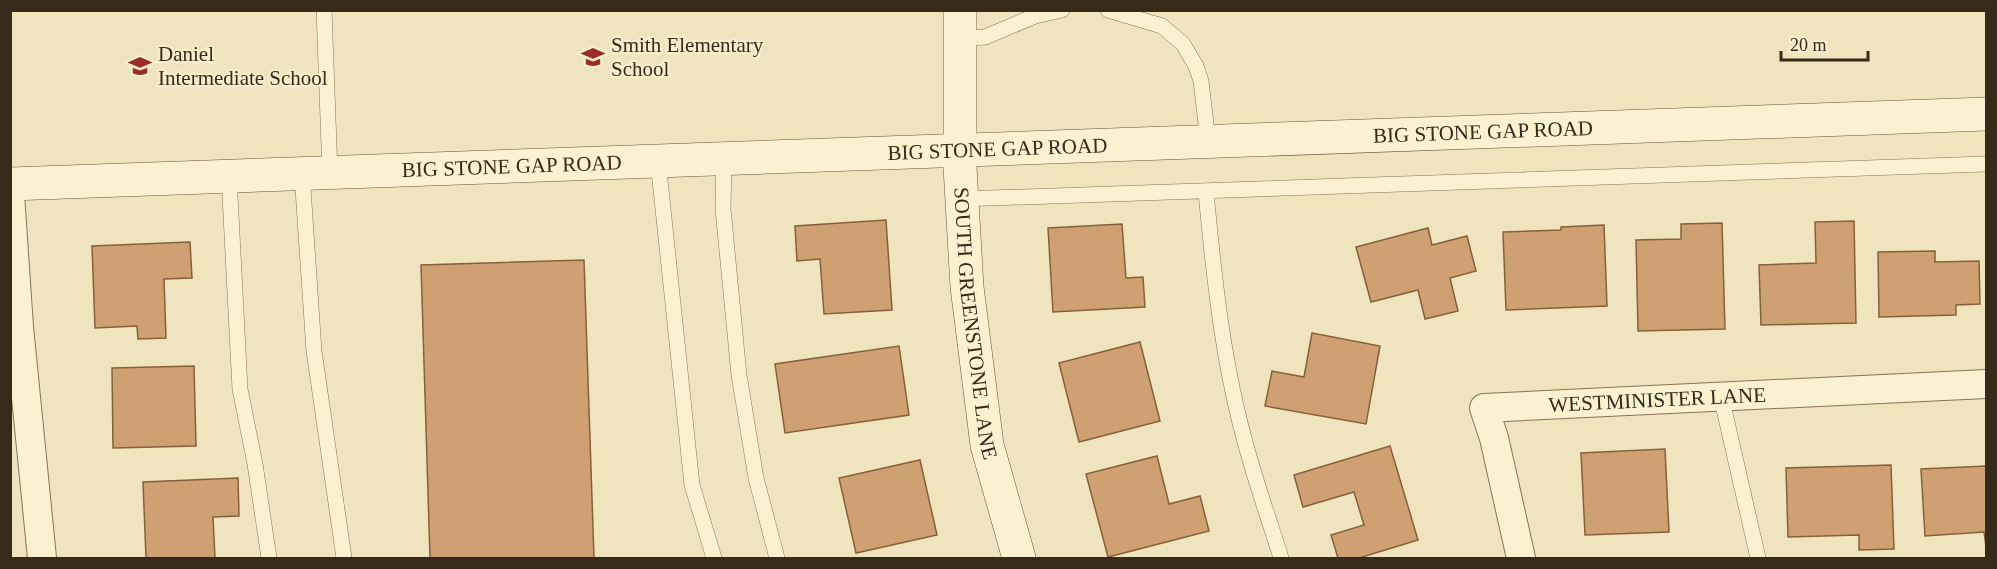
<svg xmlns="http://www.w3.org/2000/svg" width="1997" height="569" viewBox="0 0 1997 569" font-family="Georgia,serif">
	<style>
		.building { fill: #cfa071; stroke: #87603b; stroke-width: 1.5 }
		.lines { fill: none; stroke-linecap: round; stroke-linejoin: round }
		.lane-casing { stroke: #877456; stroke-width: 16 }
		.street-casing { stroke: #877456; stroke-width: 30 }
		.secondary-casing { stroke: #695539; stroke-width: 34 }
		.lane { stroke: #faf1d0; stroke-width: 15 }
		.street { stroke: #faf1d0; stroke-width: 28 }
		.secondary { stroke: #faf1d0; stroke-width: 33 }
		.labels { text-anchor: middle; stroke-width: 4.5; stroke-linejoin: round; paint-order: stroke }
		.poi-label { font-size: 21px; fill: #362a1b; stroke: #f6eecd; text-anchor: start }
		.street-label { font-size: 21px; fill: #362a1b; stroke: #f6eecd }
	</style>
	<rect width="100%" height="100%" fill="#efe4bd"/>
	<path class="building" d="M886 220 892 310 824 314 820 259 797 261 795 226Z
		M1854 221 1856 323 1761 325 1759 265 1816 263 1815 222Z
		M1722 223 1725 329 1638 331 1636 240 1681 239V224Z
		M1122 224 1126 278 1143 277 1145 307 1053 312 1048 228Z
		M1604 225 1607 306 1506 310 1503 232 1561 230V227Z
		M1428 228 1432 245 1467 236 1476 271 1450 278 1458 311 1425 319 1418 290 1371 302 1356 247Z
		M190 242 192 278 164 279 166 338 138 339 137 326 95 328 92 246Z
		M1935 251V262L1979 261 1980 304 1956 305V315L1879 317 1878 252Z
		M584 260 594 558H430L421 265Z
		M1312 333 1380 346 1366 424 1265 406 1272 371 1304 377Z
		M1140 342 1160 421 1079 442 1059 363Z
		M899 346 909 415 785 433 775 364Z
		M194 366 196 446 113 448 112 368Z
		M1390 446 1418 540 1359 558H1338L1331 535 1364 525 1354 492 1303 507 1294 475Z
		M1665 449 1669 532 1585 535 1581 453Z
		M1157 456 1169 504 1200 496 1209 531 1108 557 1086 474Z
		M920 460 937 535 856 553 839 478Z
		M1891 465 1894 549 1859 550V535L1788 537 1786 468Z
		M1986 466V547L1984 532 1925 536 1921 469Z
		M238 478 239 516 213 517 215 558H146L143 482Z"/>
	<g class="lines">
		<g class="lane-casing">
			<path id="lane" d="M324 10 330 173
				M1108 10 1162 26 1183 44 1196 66 1201 81 1208 141
				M960 39 985 37 1035 16 1062 10
				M724 158 723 209 739 375 756 478 777 558
				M658 161 692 485 714 558
				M302 174 314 351 344 558
				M229 176 240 389 255 464 269 558
				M1206 192C1214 278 1223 365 1247 449 1257 486 1270 522 1281 558
				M962 199 1986 164
				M1721 396 1758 558"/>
		</g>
		<g class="street-casing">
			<g id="street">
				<path d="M10 194 19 327 42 558"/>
				<path id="s1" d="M1521 558 1494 438 1484 408 1986 384"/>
			</g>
		</g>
		<g class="secondary-casing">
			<g id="secondary">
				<path id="s2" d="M960 10V167L967 287 987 445 1019 558"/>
				<path id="s3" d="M10 184 1986 114"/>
			</g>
		</g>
		<use href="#lane" class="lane"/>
		<use href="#street" class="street"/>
		<use href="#secondary" class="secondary"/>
	</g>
	<defs>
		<g id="school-bare" transform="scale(1.8)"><path d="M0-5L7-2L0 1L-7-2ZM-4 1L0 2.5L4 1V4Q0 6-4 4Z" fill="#982d24" stroke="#f6eecd" stroke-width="2.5" paint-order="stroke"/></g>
	</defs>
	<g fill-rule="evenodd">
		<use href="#school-bare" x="593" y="57"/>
		<use href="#school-bare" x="140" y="66"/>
	</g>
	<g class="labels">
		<g class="poi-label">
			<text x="611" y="52">Smith Elementary<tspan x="611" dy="24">School</tspan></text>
			<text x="158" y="61">Daniel<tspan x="158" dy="24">Intermediate School</tspan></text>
		</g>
		<g class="street-label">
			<text dy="7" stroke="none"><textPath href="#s3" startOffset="1474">BIG STONE GAP ROAD</textPath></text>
			<text dy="7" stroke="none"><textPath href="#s3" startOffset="988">BIG STONE GAP ROAD</textPath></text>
			<text dy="7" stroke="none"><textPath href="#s3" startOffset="502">BIG STONE GAP ROAD</textPath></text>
			<text dy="7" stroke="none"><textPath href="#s2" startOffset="314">SOUTH GREENSTONE LANE</textPath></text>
			<text dy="7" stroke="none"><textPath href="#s1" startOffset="328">WESTMINISTER LANE</textPath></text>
		</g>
	</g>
	<rect width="1997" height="569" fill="none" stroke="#362a1b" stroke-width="24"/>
	<path d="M1781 51v9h87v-9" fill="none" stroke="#362a1b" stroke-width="3"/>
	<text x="1790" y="51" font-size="18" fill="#362a1b" stroke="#f6eecd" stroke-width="4.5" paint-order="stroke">20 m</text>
</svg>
